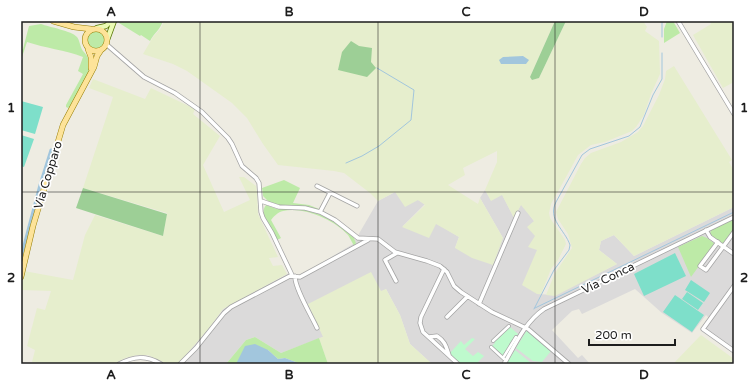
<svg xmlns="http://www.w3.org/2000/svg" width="755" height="385" viewBox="0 0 755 385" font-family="'Varela Round',sans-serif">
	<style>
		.residential { fill: #dbdada }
		.farmland { fill: #e6eecd }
		.grass { fill: #bdeaa7 }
		.forest { fill: #9dcf96 }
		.park { fill: #befacd }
		.pitch { fill: #7edfca }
		.water { fill: #a2c6dd }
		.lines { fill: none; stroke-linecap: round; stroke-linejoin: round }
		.stream { stroke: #a2c6dd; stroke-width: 1 }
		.canal { stroke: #a2c6dd; stroke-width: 3 }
		.pedestrian-casing { stroke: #a4a4a4; stroke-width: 4 }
		.minor-casing { stroke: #a4a4a4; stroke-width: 5 }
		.secondary-casing { stroke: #557503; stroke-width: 6 }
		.primary-casing { stroke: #967d00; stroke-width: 6 }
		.pedestrian { stroke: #fff; stroke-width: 2.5 }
		.minor { stroke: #fff; stroke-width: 3.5 }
		.secondary { stroke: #ebfab4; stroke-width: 4.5 }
		.primary { stroke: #fde399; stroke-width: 5 }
		.grid { fill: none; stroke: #1d1d1d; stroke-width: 1; stroke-opacity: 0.55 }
		.labels { text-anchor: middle; stroke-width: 3.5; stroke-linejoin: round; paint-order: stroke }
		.street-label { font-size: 12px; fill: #1d1d1d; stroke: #fff }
		.neatline { fill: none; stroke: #1d1d1d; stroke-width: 1.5 }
		.grid-label { font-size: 13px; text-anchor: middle; font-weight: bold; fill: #1d1d1d }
	</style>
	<rect width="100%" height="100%" fill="#eeece2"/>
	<path class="residential" d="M485 190 491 200 502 194 514 218 521 204 534 221 537 250V294L555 295 617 264 599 250 601 241 614 235 634 256 734 207V354L701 331 709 318 706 315 692 333 662 313 635 289 582 314 579 309 572 311 552 330 578 358 582 355 590 364H432L410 344 400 315 386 289 323 337 281 353 255 337 246 340 226 364H178L210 327 223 309 289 273 293 280 353 244 378 201 395 192 418 200 425 204 403 226 436 223 459 237 455 248 503 238 480 198Z"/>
	<path class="farmland" d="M164 21H555L530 77 532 80 539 78 566 21H643L647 27 645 31 659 41 660 74 651 94 644 115 636 127 632 131 605 142 591 145 578 155 571 168 551 204 549 213 550 218 565 240 566 244 558 260 551 269 541 294H537L522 285 537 250 528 247 535 236 527 227 534 221 521 205 514 218 502 195 491 201 485 190 497 162V151L463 168 465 175 448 185 478 204 480 198 503 238 493 265 472 258 455 248 459 237 436 224 429 238 402 227 425 205 418 200 405 207 395 192 378 201 370 193 344 173 334 171 278 165 263 144 247 118 232 103 187 71 173 64 143 54 153 37 161 28Z
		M710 21H734V82L723 88 693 35 711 24Z
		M674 66 732 160 729 162 734 171V207L634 256 614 235 601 241 599 250 617 264 555 296 546 295 555 273 572 248 568 234 558 219 556 212 581 164 585 158 591 153 621 142 638 132 643 126 659 95 665 79 666 71Z
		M93 79 145 99 151 88 195 109 193 114 220 136 203 165 224 212 250 200 239 177H244L256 186 257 192 258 214 278 257 269 258 273 266 282 265 287 274 223 309 210 327 178 364H167L148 355H137L125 358 114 364H64L32 362 35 350 27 346 37 308 45 310 51 291 21 290 24 271 73 280 85 235 95 215 163 236 167 213 83 188 113 97 89 88Z
		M371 272 381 291 386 289 400 315 410 344 432 364H328L319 338 323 337 308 304Z
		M701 335 734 359 731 364H673Z"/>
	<path class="grass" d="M120 21H163C160 30 154 33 150 41L141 35 140 36 119 23Z
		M667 21H673L680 33 664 43V29Z
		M41 24C49 27 72 31 77 37 80 41 80 47 83 51 90 58 91 64 88 74L70 107 68 108 66 107V105L83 74 78 71 83 57C65 50 45 48 27 42L22 57H21V49H23L29 26Z
		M87 40a9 9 0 1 1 18 0a9 9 0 1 1-18 0Z
		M284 180 300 188 293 203 309 205 319 209 318 210 306 207 276 205 270 203 263 196 262 188Z
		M266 205 277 209H301L319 214 340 225 354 238 356 243 354 246C352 242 350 238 348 235 335 220 303 206 283 211 278 212 274 216 271 220L281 238 277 240C272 230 258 215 266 205Z
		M734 219V229L723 245 710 234 711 230Z
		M702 236 707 238 715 244 691 277 678 247Z
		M255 337 281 353 319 338 328 364H301L285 358 278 359 268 350 236 364H226L246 340Z"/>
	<path class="forest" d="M555 21H566L539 78 532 80 530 77Z
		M351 41 359 46 372 48 371 62 376 68 367 77 338 70 342 52Z
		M83 188 167 214 163 236 76 208Z"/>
	<path class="park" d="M509 326 518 334 503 358 491 347 495 343 493 341Z
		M527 330 551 351 542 362 533 361 516 348Z
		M472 338 475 339 465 349 473 356 478 352 484 356 478 362 480 364H461L449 354 461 341 464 345Z
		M515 350 531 363 532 364H506Z"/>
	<path class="pitch" d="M21 101 43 107 35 134 21 130Z
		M21 135 34 139 24 167 21 166Z
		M675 253 686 276 644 296 634 274Z
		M691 280 710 293 704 302 685 290Z
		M687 292 703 303 698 310 682 299Z
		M675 295 704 315 692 332 663 312Z"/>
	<path class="water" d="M523 56 529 60 526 64H501L499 60 503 57Z
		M255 344 268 350 278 359 285 358 301 364H236L245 346Z"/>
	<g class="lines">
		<path class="stream" d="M662 21V37
			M346 163 362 156 379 146 411 120 414 90 377 68
			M535 308 734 212
			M534 309 554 270 569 250 570 245C565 230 547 219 556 202L582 155 590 149 629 136 640 127 653 95 662 79V53"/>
		<path class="canal" d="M21 257 40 185 51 150"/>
		<g class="pedestrian-casing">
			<path id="pedestrian" d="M493 341 509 326
				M491 347 504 359
				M503 358 516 337"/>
		</g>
		<g class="minor-casing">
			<path id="minor" d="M678 21 734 114
				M106 44 144 77 175 93 202 112 228 138 232 144 242 166 256 178 259 183 261 212 263 218 272 233 292 275
				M317 186 357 206
				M261 201 279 207 305 208 320 212 335 220 358 238 378 239 395 252 427 261 440 266 447 272 454 286 461 292 492 312 528 329 569 364
				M320 212 330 193
				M706 230 710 237 734 254
				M718 242 700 266 706 270 734 232
				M444 269 421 317 420 323 423 332 458 364
				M295 276C294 287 312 317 317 328
				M396 281 385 260 397 253
				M734 286 703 329 734 351
				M479 304 518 213
				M447 317 467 297
				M429 337 437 336C446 342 446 347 449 355
				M119 364C134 356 146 355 161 364
				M180 364 196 348 224 313 231 307 290 276 300 277 368 240
				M504 364C515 345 525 322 544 309L734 217"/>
		</g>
		<g class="secondary-casing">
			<path id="secondary" d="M97 28 106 26 111 21
				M107 40 114 21"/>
		</g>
		<g class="primary-casing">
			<path id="primary" d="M53 21 74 27 91 29
				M85 40a11 11 0 1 1 22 0a11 11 0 1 1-22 0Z
				M88 49 91 57V68
				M21 277 33 226 63 125 94 67 97 56 101 50"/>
		</g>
		<use href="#pedestrian" class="pedestrian"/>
		<use href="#minor" class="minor"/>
		<use href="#secondary" class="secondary"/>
		<use href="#primary" class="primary"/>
	</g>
	<path class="grid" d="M200 21V364M378 21V364M555 21V364M21 192H734"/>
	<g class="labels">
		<g class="street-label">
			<text transform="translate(48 175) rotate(-73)" y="4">Via Copparo</text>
			<text transform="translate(608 278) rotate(-26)" y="4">Via Conca</text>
		</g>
	</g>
	<rect width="755" height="385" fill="none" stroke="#ffffff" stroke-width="44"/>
	<path d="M589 339v6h86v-6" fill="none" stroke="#1d1d1d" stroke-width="2"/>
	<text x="595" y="339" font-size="12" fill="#1d1d1d" stroke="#ffffff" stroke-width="3" paint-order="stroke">200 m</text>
	<rect x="22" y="22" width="711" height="341" class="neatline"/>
	<g class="grid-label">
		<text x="111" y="16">A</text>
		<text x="289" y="16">B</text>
		<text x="466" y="16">C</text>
		<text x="644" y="16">D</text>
		<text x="11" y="112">1</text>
		<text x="744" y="112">1</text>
		<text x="11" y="282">2</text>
		<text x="744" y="282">2</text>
		<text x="111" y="379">A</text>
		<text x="289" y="379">B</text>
		<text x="466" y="379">C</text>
		<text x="644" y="379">D</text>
	</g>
</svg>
